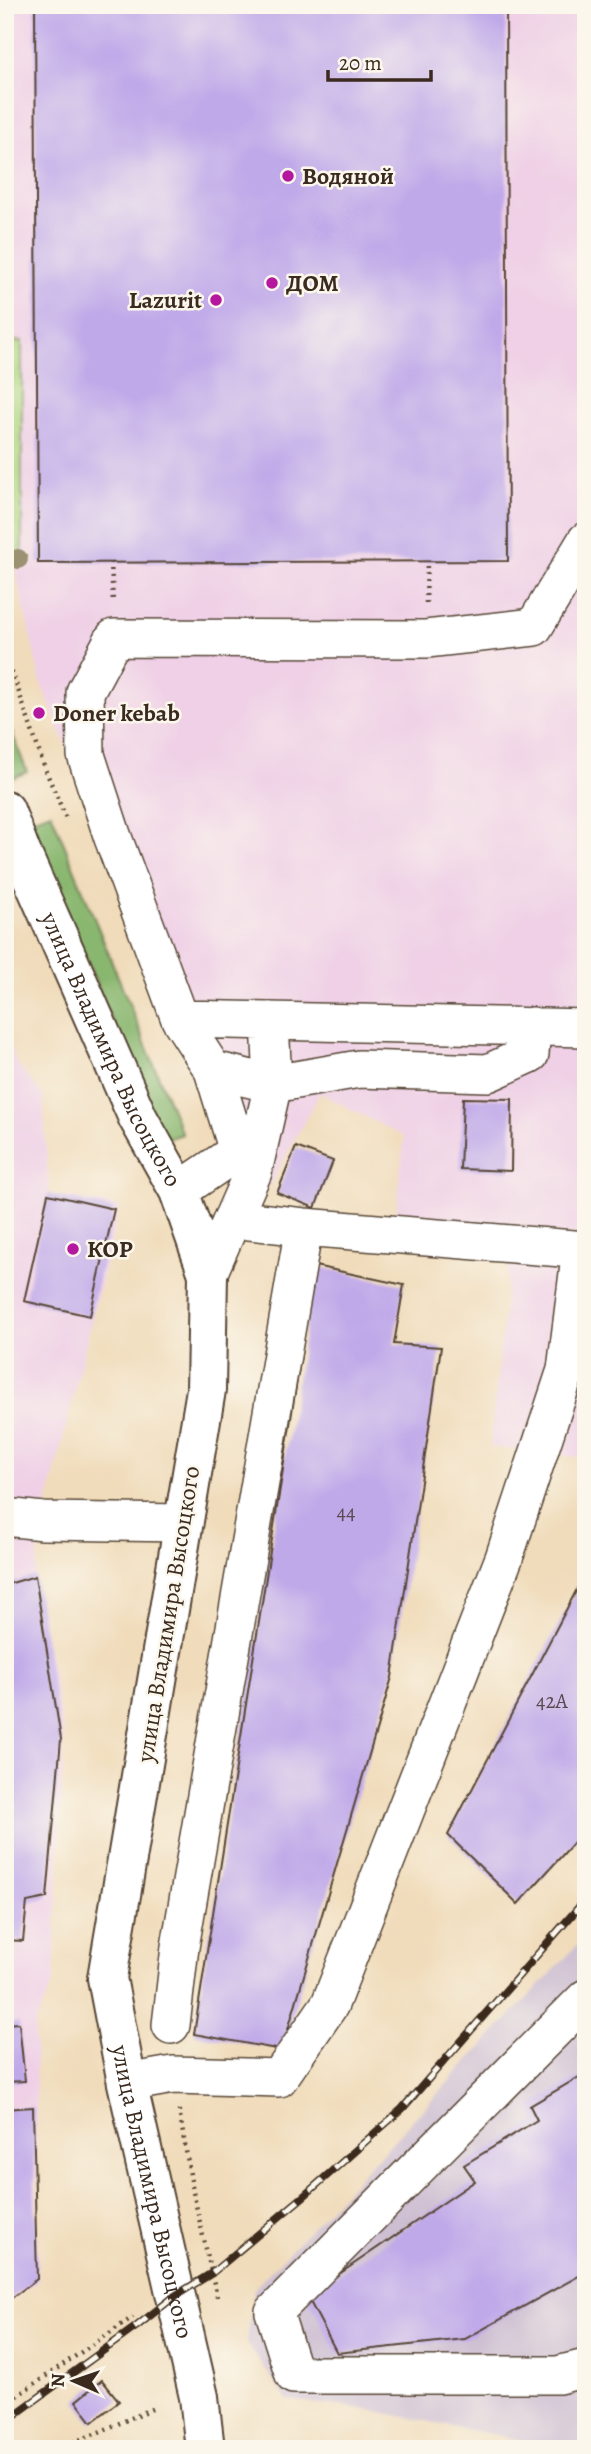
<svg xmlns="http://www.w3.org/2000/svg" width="591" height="2454" viewBox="0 0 591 2454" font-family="Alegreya,serif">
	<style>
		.built { fill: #efd0e6 }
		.industrial { fill: #cdbed2 }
		.green { fill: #aed681; stroke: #748050; stroke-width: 2 }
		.forest { fill: #8ab76f; stroke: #627046; stroke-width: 2 }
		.building { fill: #c0a9e9 }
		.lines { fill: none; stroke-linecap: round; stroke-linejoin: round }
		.minor-casing { stroke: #564535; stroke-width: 40 }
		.major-casing { stroke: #564535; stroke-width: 42 }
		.path { stroke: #564535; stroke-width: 4.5; stroke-dasharray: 2 5; stroke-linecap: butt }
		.minor { stroke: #fff; stroke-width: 37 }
		.major { stroke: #fff; stroke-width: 38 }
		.rail-casing { stroke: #3b2a1e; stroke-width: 8 }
		.rail { stroke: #fbf7ec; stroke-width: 5; stroke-dasharray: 16; stroke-linecap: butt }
		.tree { fill: #9c9172 }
		.poi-dot { fill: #b5179e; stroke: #fbf7ec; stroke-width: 2.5 }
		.labels { text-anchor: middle; stroke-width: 5; stroke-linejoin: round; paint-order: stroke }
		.number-label { font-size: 21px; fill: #5c4a51 }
		.poi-label { font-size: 24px; font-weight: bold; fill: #3b2a1e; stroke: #fbf7ec; text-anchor: start }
		.street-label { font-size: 24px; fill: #3b2a1e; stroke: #fbf7ec }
	</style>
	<rect width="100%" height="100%" fill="#fbf7ec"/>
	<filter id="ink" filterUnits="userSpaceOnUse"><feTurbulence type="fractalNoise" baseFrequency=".0143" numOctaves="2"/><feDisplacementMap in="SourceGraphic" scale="14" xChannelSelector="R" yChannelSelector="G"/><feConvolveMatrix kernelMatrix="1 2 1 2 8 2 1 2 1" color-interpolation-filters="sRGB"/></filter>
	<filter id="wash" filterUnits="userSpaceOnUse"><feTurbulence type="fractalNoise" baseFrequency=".00686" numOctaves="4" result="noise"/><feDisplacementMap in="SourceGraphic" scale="28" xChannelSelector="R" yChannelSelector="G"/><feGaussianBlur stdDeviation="1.57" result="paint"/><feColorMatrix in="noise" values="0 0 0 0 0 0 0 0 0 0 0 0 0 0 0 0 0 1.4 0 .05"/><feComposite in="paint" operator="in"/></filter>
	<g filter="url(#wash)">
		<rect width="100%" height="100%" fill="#f0dbba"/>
		<path class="built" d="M5 5H586V1458L490 1447 510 1254 394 1237 404 1137 320 1093 268 1188 253 1172 224 1132 41 684 5 522Z
			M5 1030 17 1064 43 1096 49 1194 119 1207 43 1521 35 1576 64 1738 54 1981 35 2024 38 2280 5 2305Z"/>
		<path class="industrial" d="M586 1936V2449H566L366 2409 287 2400 247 2343 254 2289Z"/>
		<path class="green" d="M22 341V563L5 564V342Z"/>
		<path class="forest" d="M5 714 27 772 10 779 5 766Z
			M51 812 182 1134 162 1140 28 820Z"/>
		<g id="blocks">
			<path class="building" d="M35 5H506L508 561 38 563Z
				M463 1098 512 1099 511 1171 460 1169Z
				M296 1147 333 1161 315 1208 277 1193Z
				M48 1194 114 1209 90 1316 24 1301Z
				M315 1266 404 1285 394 1344 441 1347 392 1677 282 2050 194 2034Z
				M586 1572V1829L518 1904 448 1835Z
				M35 1576 61 1739 47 1898 27 1902 23 1941 5 1940V1585Z
				M19 2023 25 2081 5 2082V2024Z
				M586 2073V2272L465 2339 337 2353 307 2296 475 2181 464 2165 537 2120 530 2106Z
				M33 2107 37 2279 5 2303V2109Z
				M102 2380 119 2401 92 2422 76 2401Z"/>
		</g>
	</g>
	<g filter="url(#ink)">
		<use href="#blocks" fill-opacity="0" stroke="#564535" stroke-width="2"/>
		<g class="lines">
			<g class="minor-casing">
				<path id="minor" d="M180 1019 586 1028
					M213 1070 273 1084 359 1069 488 1073 530 1054 532 1026
					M179 1191 238 1151 213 1070 180 1019 112 835 86 755 85 692 114 638 426 639 534 627 586 541
					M232 1219 304 1227 586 1250
					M208 1274 253 1172 273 1084 270 1021
					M5 1517 43 1521 184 1523
					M586 1998 274 2312 294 2375H558L586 2368
					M171 2025 180 1947 304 1227
					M127 2083 173 2075 279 2078 330 2004 504 1558 566 1370 581 1249"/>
			</g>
			<g class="major-casing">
				<g id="major">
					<path id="s1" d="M5 810 21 852 138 1118 179 1191 208 1274 206 1390 107 1978 127 2083 199 2397 205 2449"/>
				</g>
			</g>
			<path class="path" d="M111 562 113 603
				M426 603 427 561
				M5 651 45 769 66 818
				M179 2110 193 2192 217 2297
				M5 2404 133 2317
				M53 2449 90 2436 154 2408"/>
			<use href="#minor" class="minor"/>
			<use href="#major" class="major"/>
			<g class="rail-casing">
				<path id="rail" d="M5 2422 137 2326 175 2296 212 2273 304 2196 402 2109 586 1899"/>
			</g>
			<use href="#rail" class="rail"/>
		</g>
		<circle class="tree" cx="18" cy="559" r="10"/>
	</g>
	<g class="poi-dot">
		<circle cx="288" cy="176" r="7"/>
		<circle cx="272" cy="283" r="7"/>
		<circle cx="216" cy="300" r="7"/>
		<circle cx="39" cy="713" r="7"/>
		<circle cx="73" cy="1249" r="7"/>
	</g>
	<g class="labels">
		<g class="number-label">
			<text x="346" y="1519">44</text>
			<text x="552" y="1708">42А</text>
		</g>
		<g class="poi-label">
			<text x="302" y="184">Водяной</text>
			<text x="286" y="291">ДОМ</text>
			<text x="202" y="308" text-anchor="end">Lazurit</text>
			<text x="53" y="721">Doner kebab</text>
			<text x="87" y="1257">КОР</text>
		</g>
		<g class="street-label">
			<text dy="8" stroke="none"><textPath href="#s1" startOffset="262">улица Владимира Высоцкого</textPath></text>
			<text transform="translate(168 1614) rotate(-81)" y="8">улица Владимира Высоцкого</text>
			<text dy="8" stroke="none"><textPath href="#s1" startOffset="1438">улица Владимира Высоцкого</textPath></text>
		</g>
	</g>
	<rect width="591" height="2454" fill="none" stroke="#fbf7ec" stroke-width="28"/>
	<g transform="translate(74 2381) rotate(272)" stroke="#fbf7ec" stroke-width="5" paint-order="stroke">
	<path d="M0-5L12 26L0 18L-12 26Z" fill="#3b2a1e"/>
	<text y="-10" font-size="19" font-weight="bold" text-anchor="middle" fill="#3b2a1e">N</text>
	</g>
	<path d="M328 70v10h103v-10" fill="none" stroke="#3b2a1e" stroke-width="3.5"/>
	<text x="339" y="70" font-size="21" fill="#3b2a1e" stroke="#fbf7ec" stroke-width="5" paint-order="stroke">20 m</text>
</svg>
